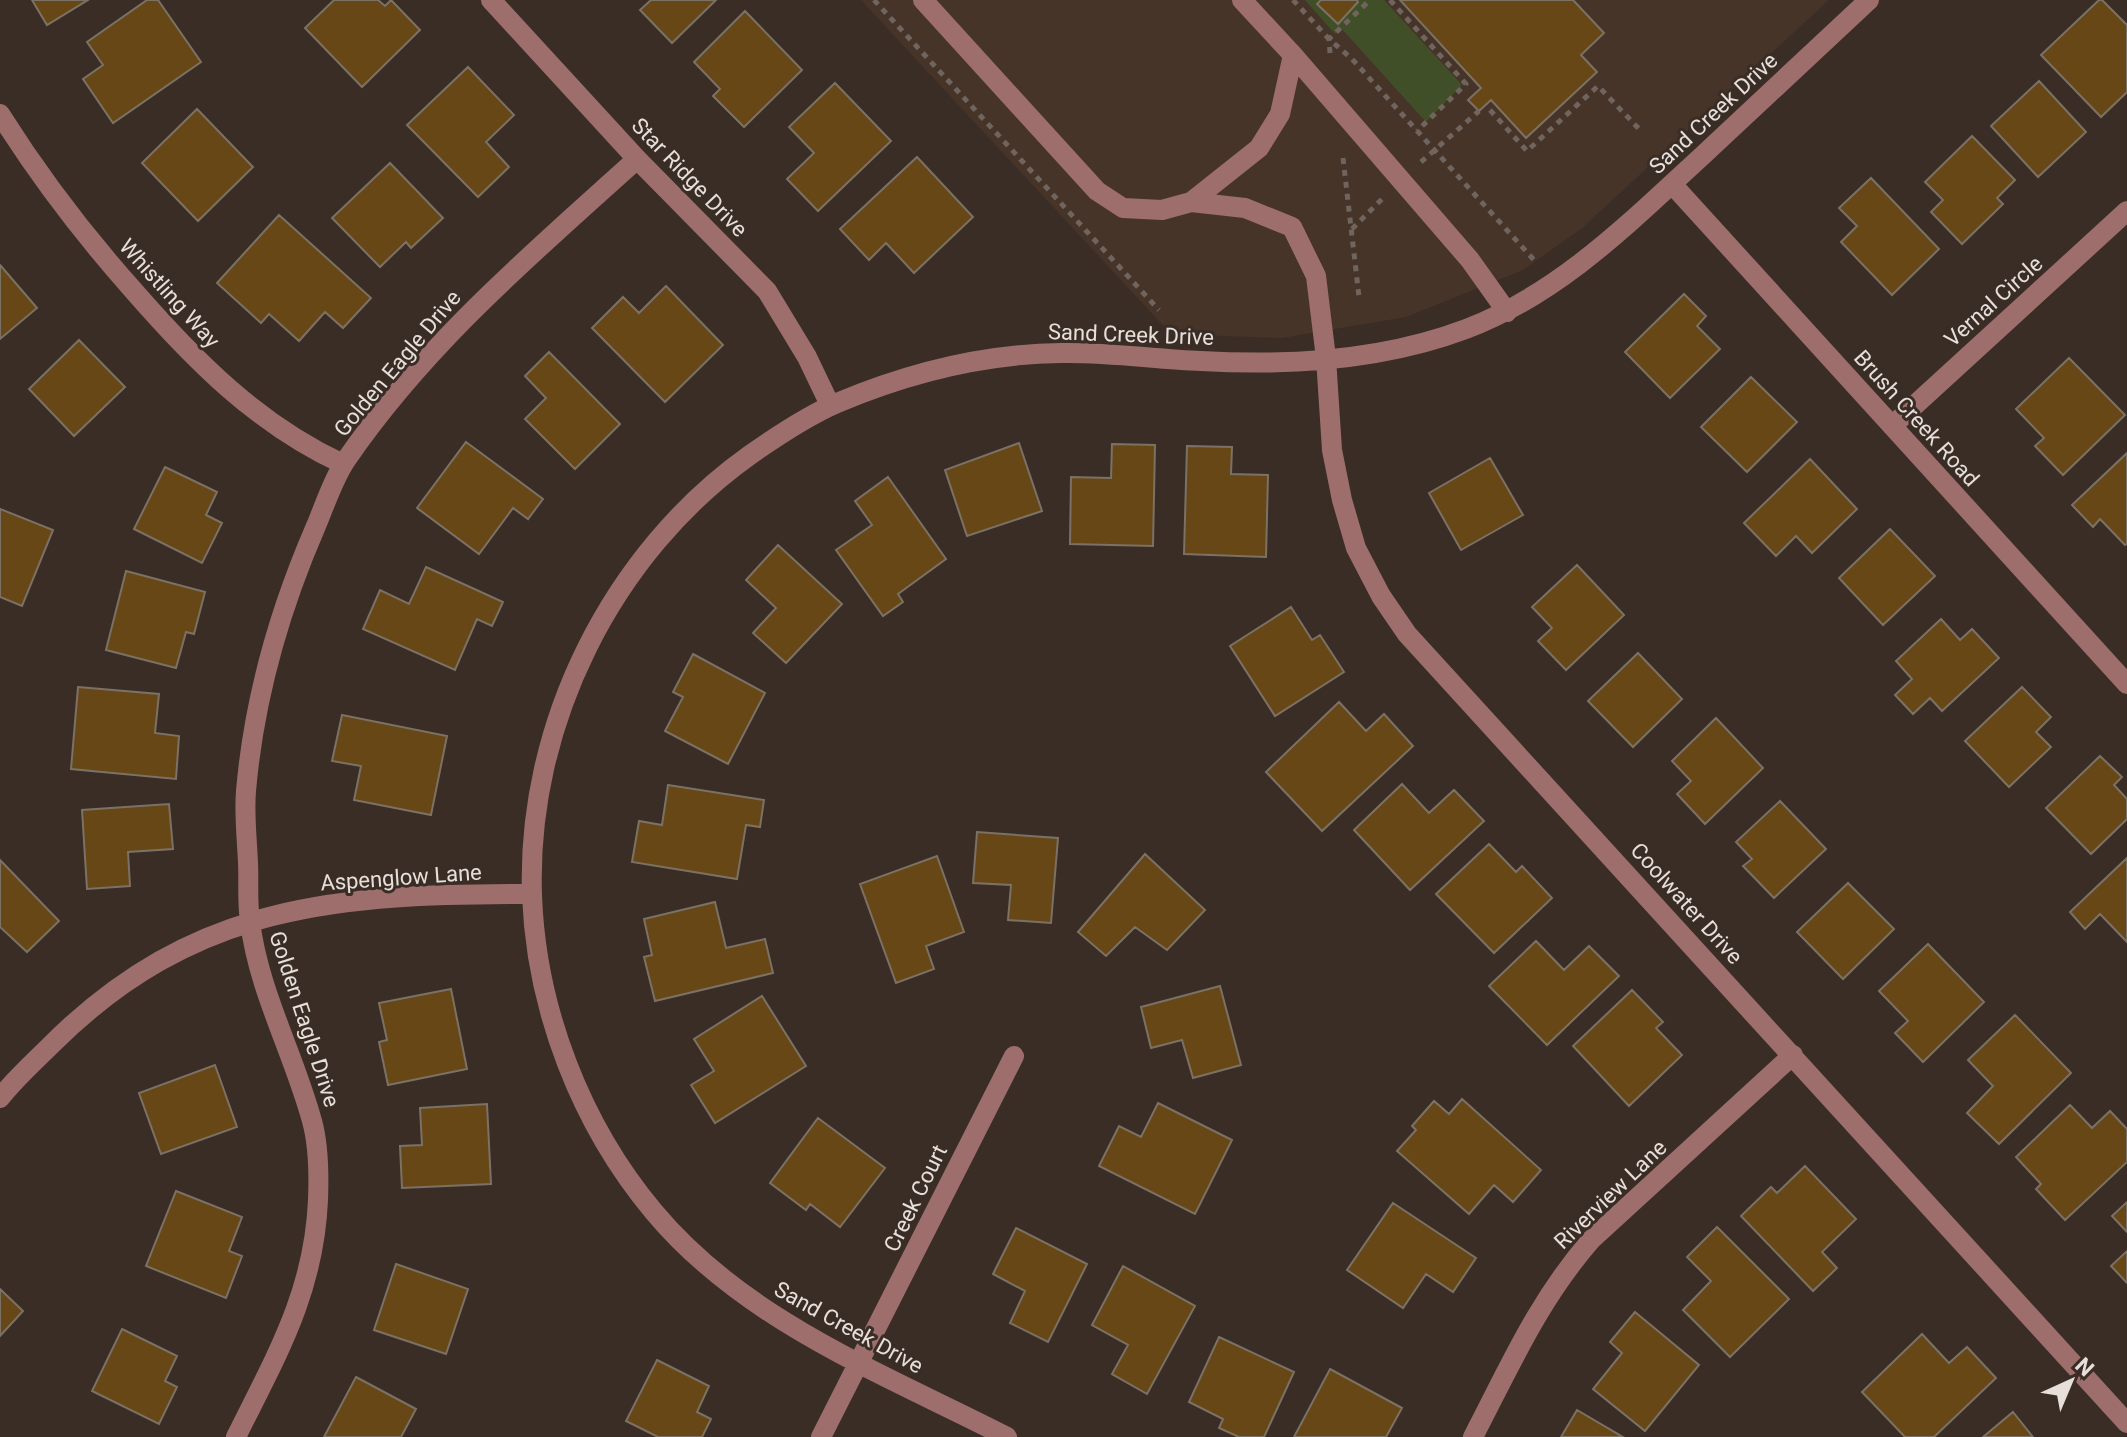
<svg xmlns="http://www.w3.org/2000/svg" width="2127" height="1437" viewBox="0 0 2127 1437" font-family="Roboto,sans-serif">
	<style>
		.built { fill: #463429 }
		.park { fill: #414f28 }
		.building { fill: #674716; stroke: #7b7165; stroke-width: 2 }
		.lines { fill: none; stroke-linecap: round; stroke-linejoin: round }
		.path { stroke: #6f655e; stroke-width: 5; stroke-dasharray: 6 6; stroke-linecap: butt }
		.minor { stroke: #9e6e6c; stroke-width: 20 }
		.labels { text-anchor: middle; stroke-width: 6; stroke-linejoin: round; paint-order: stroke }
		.street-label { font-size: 22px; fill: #e7dfda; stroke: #392d26 }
	</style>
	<rect width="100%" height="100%" fill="#392d26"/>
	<path class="built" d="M861 0H1829L1581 229 1523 270 1406 317 1282 338 1171 334Z"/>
	<path class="park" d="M1305 0H1384L1462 85 1426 122 1341 28 1335 34Z"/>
	<path class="building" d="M32 0H88L47 25Z
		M147 0H158L201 62 113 123 83 79 103 65 87 42Z
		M334 0H378L385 6 391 0 420 30 362 87 305 28Z
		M651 0H716L672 43 640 10Z
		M1321 0H1357L1358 2 1338 24 1317 4Z
		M1400 0H1573L1604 33 1581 55 1597 72 1526 138 1491 100 1479 111 1468 100 1481 88Z
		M2099 0H2102L2127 25V92L2101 117 2041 55Z
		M745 11 802 70 744 127 713 96 720 89 694 62Z
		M468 67 514 115 486 142 509 167 478 197 407 125Z
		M2039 81 2086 132 2038 177 1991 126Z
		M835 83 891 141 818 211 787 179 814 153 789 127Z
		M197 109 253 167 198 221 142 163Z
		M1972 136 2015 180 1997 198 2003 204 1962 244 1931 212 1943 200 1925 182Z
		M917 157 973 217 914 273 886 243 869 260 840 229Z
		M390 163 443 218 411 248 406 242 380 267 332 218Z
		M1871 178 1939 249 1892 295 1841 242 1857 226 1839 208Z
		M279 215 371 298 343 328 325 312 299 341 269 314 261 323 217 283Z
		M0 265 37 308 0 339Z
		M666 286 723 345 665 402 592 328 623 297 639 313Z
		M1684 294 1706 316 1697 326 1720 349 1670 398 1625 352Z
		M79 340 125 387 74 436 29 389Z
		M549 352 620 424 575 469 525 419 546 398 525 376Z
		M2069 358 2125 415 2063 475 2035 446 2044 438 2016 409Z
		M1751 377 1797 422 1747 472 1701 427Z
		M466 442 543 499 528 519 513 508 479 554 417 508Z
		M1019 443 1042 511 967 536 945 470Z
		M1112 444 1155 445 1153 546 1070 544 1071 477 1111 478Z
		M1187 446 1232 447 1231 474 1268 475 1266 557 1184 554Z
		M2127 453V544L2125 545 2100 519 2093 527 2072 505Z
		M1490 458 1523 515 1461 550 1429 493Z
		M1810 459 1857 509 1812 553 1796 536 1776 556 1744 523Z
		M165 467 217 492 206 515 222 523 202 563 134 529Z
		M888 477 946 559 898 594 903 602 883 616 836 550 872 525 855 501Z
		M0 509 53 530 22 606 0 597Z
		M1890 529 1935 576 1883 625 1839 578Z
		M778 545 842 604 786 663 753 633 776 608 746 580Z
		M1577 565 1624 615 1566 670 1538 641 1552 628 1532 607Z
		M426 567 503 602 492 626 477 619 455 670 363 629 380 590 409 604Z
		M126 571 205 592 194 634 186 632 176 668 106 650Z
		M1291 607 1312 640 1320 635 1344 672 1275 716 1230 646Z
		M1941 619 1960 640 1972 629 1999 658 1942 711 1930 698 1913 714 1895 695 1912 679 1896 661Z
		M1638 653 1682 699 1633 747 1588 701Z
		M693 654 765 693 728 764 665 731 683 697 673 692Z
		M78 687 159 694 155 733 179 736 176 779 71 769Z
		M2022 687 2051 717 2036 732 2051 747 2009 787 1965 741Z
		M1339 702 1366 731 1384 714 1413 746 1322 831 1266 772Z
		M342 715 447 736 431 815 354 800 361 766 332 761Z
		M1716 718 1763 768 1705 824 1677 794 1691 781 1672 761Z
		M2100 756 2122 777 2114 785 2127 799V819L2091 854 2046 808Z
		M1402 784 1429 813 1454 790 1484 821 1410 890 1354 830Z
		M668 785 764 800 760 827 746 825 737 879 632 862 639 821 662 825Z
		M1780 801 1826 849 1774 898 1743 866 1752 859 1736 842Z
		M169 804 173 849 128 852 130 886 87 889 82 810Z
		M977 832 1058 838 1051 923 1008 920 1011 885 973 883Z
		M1489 844 1516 872 1522 866 1552 898 1494 953 1436 894Z
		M1145 854 1205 910 1167 950 1135 927 1106 956 1078 932Z
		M937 856 964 932 926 946 934 969 896 983 860 884Z
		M2127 858V942L2100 914 2085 929 2070 912Z
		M0 860 59 921 27 952 0 927Z
		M1848 883 1894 929 1843 979 1797 932Z
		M715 902 726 948 765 939 773 973 655 1001 644 957 652 955 644 919Z
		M1536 941 1564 970 1589 946 1619 976 1547 1045 1489 986Z
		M1928 944 1984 1002 1923 1062 1895 1033 1908 1021 1879 991Z
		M1220 986 1241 1065 1193 1078 1182 1040 1151 1048 1141 1007Z
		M451 989 467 1069 388 1085 379 1042 387 1040 379 1003Z
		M1632 990 1663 1022 1656 1028 1682 1055 1629 1106 1573 1046Z
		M762 996 806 1066 715 1123 691 1085 714 1071 694 1039Z
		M2015 1015 2071 1073 1999 1144 1967 1113 1993 1086 1968 1060Z
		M215 1065 237 1127 161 1154 139 1093Z
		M1462 1099 1541 1170 1513 1202 1494 1185 1469 1214 1397 1151 1416 1130 1412 1126 1434 1101 1449 1114Z
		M1158 1103 1232 1140 1195 1214 1099 1166 1119 1126 1141 1137Z
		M487 1104 491 1184 402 1188 400 1146 422 1145 420 1108Z
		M2070 1105 2092 1128 2110 1111 2127 1129V1162L2065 1220 2036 1189 2041 1184 2016 1157Z
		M818 1118 885 1168 840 1227 810 1204 806 1210 770 1183Z
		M1805 1166 1856 1219 1822 1252 1837 1268 1813 1291 1741 1216 1771 1187 1777 1193Z
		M176 1191 242 1217 229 1251 242 1256 226 1298 146 1266Z
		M2127 1202V1232L2112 1216Z
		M1393 1203 1476 1258 1453 1292 1426 1274 1403 1308 1347 1270Z
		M1717 1227 1789 1299 1730 1357 1683 1310 1711 1281 1687 1257Z
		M1016 1228 1087 1264 1048 1342 1010 1323 1025 1291 993 1274Z
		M2127 1251V1283L2111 1266Z
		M396 1264 468 1289 446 1354 374 1330Z
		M1123 1266 1195 1306 1147 1394 1112 1374 1128 1345 1092 1325Z
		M0 1289 23 1311 0 1336Z
		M1635 1312 1699 1365 1645 1431 1593 1389 1622 1353 1610 1342Z
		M122 1329 177 1356 165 1381 177 1387 159 1424 92 1391Z
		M1922 1334 1949 1363 1967 1347 1996 1378 1934 1437H1905L1862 1392Z
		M1219 1337 1294 1372 1264 1437H1239L1219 1428 1223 1419 1189 1402Z
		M657 1360 709 1386 697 1412 711 1419 702 1437H658L626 1421Z
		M1330 1369 1402 1408 1386 1437H1294Z
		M356 1377 416 1409 401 1437H324Z
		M1577 1410 1623 1437H1561Z
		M2013 1412 2033 1437H1983Z"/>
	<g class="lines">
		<path class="path" d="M874 0 1159 310
			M1293 0 1329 39 1352 59 1534 260
			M1390 0 1466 84 1417 131
			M1330 53 1329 39 1370 0
			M1490 110 1527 151 1598 86 1642 132
			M1343 158 1359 297
			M1421 162 1479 111
			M1352 229 1382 199"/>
		<path class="minor" d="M491 0 637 159 767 291 807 357 830 405
			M923 0 1097 191 1123 208 1162 210 1191 202 1245 208 1292 227 1316 276 1326 358 1332 450 1342 500 1356 548 1381 596 1407 634 2127 1423
			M1293 55 1470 260 1507 312
			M0 114C39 176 84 235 133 290 194 360 258 425 343 464
			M1672 184 2127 684
			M1191 202 1259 148 1280 114 1293 55 1242 0
			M1892 426 2127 211
			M0 1098C15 1079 34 1062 51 1045 194 902 340 894 532 894
			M236 1437C276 1356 314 1293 318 1200 319 1175 319 1146 312 1121 294 1054 258 990 250 921 247 902 249 882 248 863 247 839 244 814 246 791 254 698 279 611 316 526 325 505 333 479 346 460 426 343 533 253 637 159
			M821 1437 1014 1056
			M1007 1437C884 1374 745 1321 654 1212 581 1125 536 1009 532 895 526 725 612 553 750 455 777 436 807 416 837 403 908 373 984 354 1061 353 1107 352 1154 359 1201 361 1288 366 1384 360 1466 329 1559 294 1629 223 1701 157 1757 104 1813 52 1869 0
			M1473 1437C1510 1366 1538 1301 1591 1240L1793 1055"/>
	</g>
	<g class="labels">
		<g class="street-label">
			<text transform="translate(1713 113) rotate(-43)" y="8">Sand Creek Drive</text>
			<text transform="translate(690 177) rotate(46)" y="8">Star Ridge Drive</text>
			<text transform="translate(170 293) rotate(48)" y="8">Whistling Way</text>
			<text transform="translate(1993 301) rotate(-42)" y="8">Vernal Circle</text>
			<text transform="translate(1131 334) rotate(2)" y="8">Sand Creek Drive</text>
			<text transform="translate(397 363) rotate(-50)" y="8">Golden Eagle Drive</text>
			<text transform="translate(1917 418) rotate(48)" y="8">Brush Creek Road</text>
			<text transform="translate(401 877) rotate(-4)" y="8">Aspenglow Lane</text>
			<text transform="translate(1687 903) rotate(48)" y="8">Coolwater Drive</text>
			<text transform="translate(305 1019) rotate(72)" y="8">Golden Eagle Drive</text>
			<text transform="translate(1610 1194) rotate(-44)" y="8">Riverview Lane</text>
			<text transform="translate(915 1198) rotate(-64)" y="8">Creek Court</text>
			<text transform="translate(849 1327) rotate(29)" y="8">Sand Creek Drive</text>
		</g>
	</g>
	<g transform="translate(2071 1381) rotate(44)" stroke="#392d26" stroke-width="6" paint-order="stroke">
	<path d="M0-6L14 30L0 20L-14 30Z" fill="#e7dfda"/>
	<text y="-12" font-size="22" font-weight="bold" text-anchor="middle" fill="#e7dfda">N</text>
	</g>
</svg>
